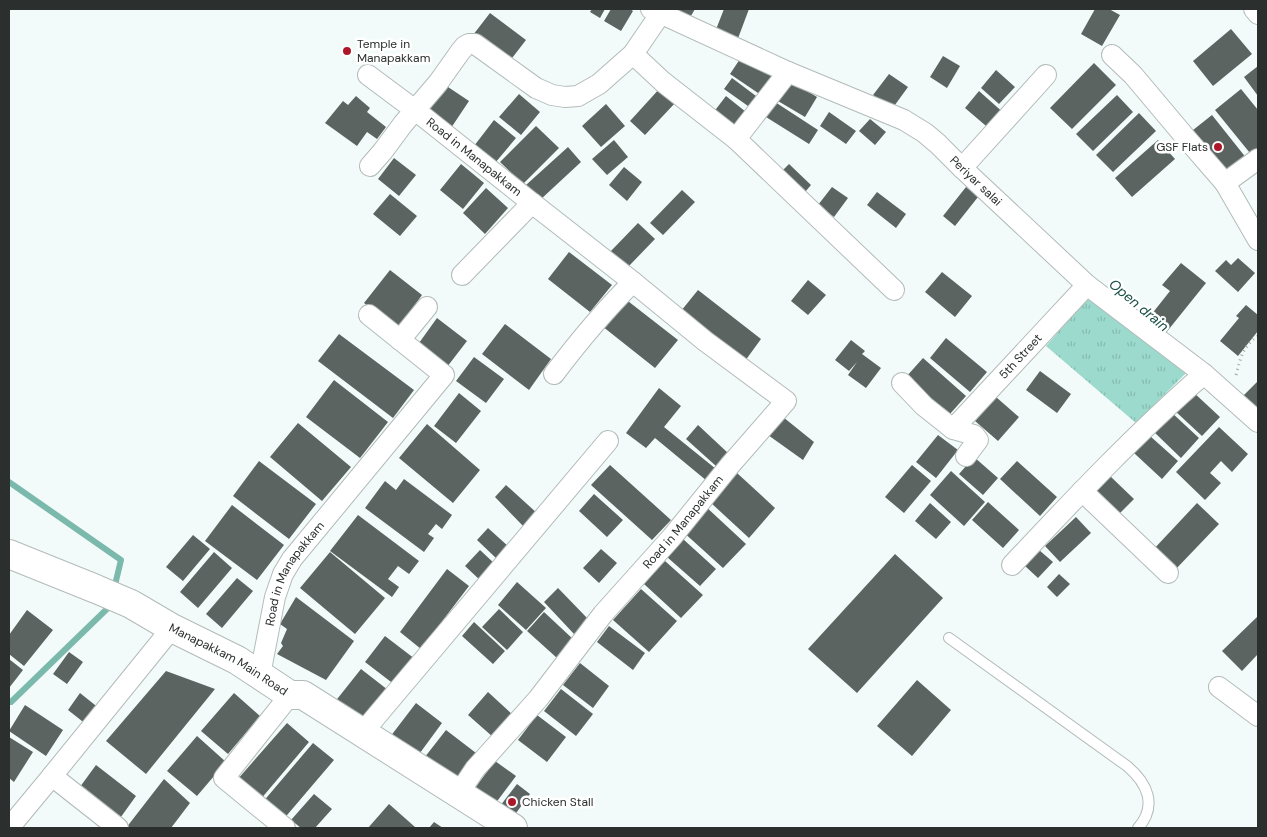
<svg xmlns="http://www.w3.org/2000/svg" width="1267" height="837" viewBox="0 0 1267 837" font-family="'DM Sans',sans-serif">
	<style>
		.park { fill: url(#park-tufts) }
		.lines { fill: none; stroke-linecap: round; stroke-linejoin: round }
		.stream { stroke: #7bb9ad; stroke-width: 6 }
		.building { fill: #5c6462 }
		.lane-casing { stroke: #b2bbb9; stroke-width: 12 }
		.street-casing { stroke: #b2bbb9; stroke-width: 22 }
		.secondary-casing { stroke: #b2bbb9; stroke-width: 30 }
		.path { stroke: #a1a8a6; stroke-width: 3; stroke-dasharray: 1 4; stroke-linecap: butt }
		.lane { stroke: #fff; stroke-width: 10 }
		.street { stroke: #fff; stroke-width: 20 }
		.secondary { stroke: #fff; stroke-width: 28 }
		.poi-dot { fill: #ac1829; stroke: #fff; stroke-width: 2 }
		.labels { text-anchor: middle; stroke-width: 5; stroke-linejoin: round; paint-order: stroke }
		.poi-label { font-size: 12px; fill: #2b2f2e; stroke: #fff; text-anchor: start }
		.street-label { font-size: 12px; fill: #2b2f2e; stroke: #fff }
		.water-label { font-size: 14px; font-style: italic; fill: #184e46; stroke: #fff }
	</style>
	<defs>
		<pattern id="park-tufts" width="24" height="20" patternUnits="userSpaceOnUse" patternTransform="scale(1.25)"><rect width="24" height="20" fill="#9bdacd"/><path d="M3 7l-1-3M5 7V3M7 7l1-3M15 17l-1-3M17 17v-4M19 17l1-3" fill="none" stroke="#86bbb0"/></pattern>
	</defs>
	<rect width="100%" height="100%" fill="#f2fbf9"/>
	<path class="park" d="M1097 288 1188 371 1136 423 1046 346Z"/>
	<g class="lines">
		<path class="stream" d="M9 482 121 560 114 589
			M9 702H11L110 606 111 601"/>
	</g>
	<path class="building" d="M592 9H605L600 18 590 12Z
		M611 9H630L633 11 621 31 604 21Z
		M667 9H695L688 21Z
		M724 9H749L737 41 715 32Z
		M1095 9H1109L1120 15 1102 46 1081 34Z
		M490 13 526 40 509 62 473 35Z
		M1231 29 1252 54 1213 86 1193 61Z
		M742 56 773 77 761 95 730 74Z
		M943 56 960 66 947 88 930 77Z
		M1094 63 1116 85 1072 129 1050 108Z
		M1258 66V96L1244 77Z
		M996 70 1015 87 999 104 981 88Z
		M889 74 908 87 892 109 873 95Z
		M732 78 756 96 748 106 724 89Z
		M790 81 817 97 805 117 778 101Z
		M445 85 469 101 451 128 427 112Z
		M661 87 676 102 645 135 630 121Z
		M1241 89 1258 110V155L1254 158 1215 110Z
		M979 91 1006 115 992 131 965 108Z
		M519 94 540 112 521 135 499 117Z
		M1117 95 1133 112 1093 151 1076 134Z
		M356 96 370 108 367 112 386 127 377 139 367 132 357 146 325 123 343 101 348 105Z
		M726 96 746 112 734 128 713 113Z
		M775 102 818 130 809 144 766 117Z
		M606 104 625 126 601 147 582 126Z
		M829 112 856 131 846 144 820 126Z
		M1139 113 1156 131 1113 172 1096 155Z
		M1212 115 1247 159 1223 178 1188 134Z
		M870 119 886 132 875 145 859 131Z
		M494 120 516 138 495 163 474 146Z
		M536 126 559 148 523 184 500 162Z
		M614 140 628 157 607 175 592 159Z
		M1158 140 1175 159 1132 197 1115 178Z
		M568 147 581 162 540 200 526 185Z
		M394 158 416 175 399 196 378 179Z
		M461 164 484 183 463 209 440 190Z
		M789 164 811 185 800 198 777 176Z
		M624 167 642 182 627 201 609 185Z
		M832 187 848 198 834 217 818 205Z
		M966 187 978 197 955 226 943 216Z
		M486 188 508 208 485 234 463 213Z
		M682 190 695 202 663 235 650 223Z
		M877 192 906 214 896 228 867 205Z
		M390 194 417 216 400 236 373 214Z
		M638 223 655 239 627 268 610 252Z
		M569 252 612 285 590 312 548 279Z
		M1238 258 1255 273 1238 292 1215 271 1226 260 1231 265Z
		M1181 263 1206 283 1165 334 1147 320 1170 291 1162 285Z
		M390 270 422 295 398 328 364 303Z
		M942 272 972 296 955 317 925 292Z
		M808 280 826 295 808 315 791 301Z
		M698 290 761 339 745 361 681 311Z
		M624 298 678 340 655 368 602 326Z
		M1246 305 1258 315V331L1238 356 1220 341 1239 318 1236 316Z
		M437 318 467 341 447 367 419 343Z
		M505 324 551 359 529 390 482 354Z
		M339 334 414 390 393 418 318 361Z
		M946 338 987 372 970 392 930 358Z
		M851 340 865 351 862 354 881 368 866 388 848 375 857 362 849 371 835 360Z
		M474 357 504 379 486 403 456 381Z
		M923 358 966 396 949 415 906 377Z
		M1040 371 1071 394 1057 413 1026 390Z
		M334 380 388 422 360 458 306 417Z
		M1258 381V416L1241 398Z
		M659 388 681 406 664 427 716 469 707 481 655 438 646 448 626 433Z
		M1192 391 1220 417 1202 436 1174 410Z
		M459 393 481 411 456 443 434 426Z
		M996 397 1019 417 998 441 975 421Z
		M1171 412 1199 438 1181 458 1153 431Z
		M783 417 814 442 803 460 768 435Z
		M298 423 351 467 322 501 270 457Z
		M427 424 480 470 453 503 399 458Z
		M698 425 728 453 716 466 686 439Z
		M1219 427 1248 454 1232 472 1221 461 1210 473 1221 483 1205 500 1176 472Z
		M938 435 958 450 936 478 916 462Z
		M1150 436 1178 461 1162 479 1134 453Z
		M974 457 998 478 983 495 959 474Z
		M259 461 316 504 289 539 233 496Z
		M1017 461 1057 497 1040 516 1000 479Z
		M610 465 671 520 652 540 591 485Z
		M912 465 931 481 904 513 885 497Z
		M951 471 985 502 964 526 930 495Z
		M737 473 775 508 749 538 710 502Z
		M1110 476 1134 499 1116 517 1093 495Z
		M404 479 452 515 442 529 436 524 428 534 434 538 424 552 365 508 385 481 396 490Z
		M506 485 538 514 525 528 495 497Z
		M594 494 623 520 607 537 579 511Z
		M988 502 1019 530 1003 548 972 520Z
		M930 503 951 522 936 539 915 521Z
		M1197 503 1219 524 1174 571 1152 551Z
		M232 505 284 545 257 580 205 541Z
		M704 505 746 544 723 568 681 530Z
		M358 515 419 561 409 574 398 566 388 579 399 587 392 597 330 551Z
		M1076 517 1091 533 1060 562 1045 546Z
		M488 528 509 547 497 559 477 540Z
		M193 535 210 549 183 581 166 567Z
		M683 539 716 569 700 586 667 557Z
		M601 549 617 563 599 583 583 568Z
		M480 550 496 565 481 581 465 566Z
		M1039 550 1053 562 1038 578 1025 566Z
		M214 552 232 568 198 608 180 592Z
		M330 552 385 598 355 634 300 588Z
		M895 554 943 598 857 693 808 649Z
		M665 561 703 595 681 618 644 584Z
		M447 569 469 586 421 649 400 632Z
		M1059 574 1070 584 1057 597 1047 587Z
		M237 578 253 591 222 628 206 614Z
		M517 582 546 608 526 630 498 605Z
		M558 588 589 620 574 634 544 602Z
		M641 589 677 621 649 652 613 620Z
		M296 597 354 641 326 680 277 654 283 646 281 643 287 629 280 624Z
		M499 609 523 632 507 650 482 627Z
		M27 610 53 630 24 666 9 654V635Z
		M544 612 574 640 557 658 527 631Z
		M1257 617 1258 618V654L1242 671 1222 651Z
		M474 622 505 651 493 664 462 636Z
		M609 626 645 653 633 670 597 642Z
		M385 636 415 659 395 685 365 662Z
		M69 652 83 662 67 684 53 674Z
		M9 659 23 670 9 688Z
		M580 663 609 686 593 708 563 685Z
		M361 669 388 690 362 724 334 703Z
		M166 671 215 689 146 774 106 741Z
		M917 680 951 710 912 756 877 726Z
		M561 689 593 714 576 736 544 711Z
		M488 692 513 715 493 737 468 715Z
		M80 693 100 709 87 725 68 710Z
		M234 693 260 716 228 754 201 731Z
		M416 703 442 723 417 757 390 737Z
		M25 705 63 730 46 756 9 731Z
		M537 715 566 737 547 762 518 740Z
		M287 723 309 742 260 800 237 780Z
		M446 730 476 753 452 786 421 762Z
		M197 736 226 762 197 796 167 771Z
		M9 737 33 752 14 782 9 778Z
		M313 743 334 760 282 821 262 803Z
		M495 761 516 776 492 808 472 792Z
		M96 765 136 796 118 821 77 791Z
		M164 779 190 803 171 828H126Z
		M517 784 530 794 511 820 497 810Z
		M314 794 332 809 315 828H301L291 820Z
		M389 804 415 827 414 828H368Z
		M434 822 443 828H429Z"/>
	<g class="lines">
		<g class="lane-casing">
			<path id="lane" d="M949 638 1127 766C1147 783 1158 805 1138 828"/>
		</g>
		<g class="street-casing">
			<g id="street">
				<path id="s1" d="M651 9 788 72 904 120 925 133 938 144 962 168 1087 285 1204 374 1258 422"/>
				<path d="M1254 9 1258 14"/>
				<path d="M633 54 663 82 736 139 788 72"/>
				<path d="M1112 55 1133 75 1186 138 1225 183"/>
				<path id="s2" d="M368 75 415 110 532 203 462 275"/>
				<path d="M736 139 894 290"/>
				<path d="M1258 159 1225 183 1258 240"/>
				<path d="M370 166 383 151 403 124 438 83 460 52 465 46 469 44H475L536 88 552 95 565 97 578 96 599 84 633 54 661 13"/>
				<path d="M962 168 1046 75"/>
				<path d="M400 340 427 307"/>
				<path d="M554 374C579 341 604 311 633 282"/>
				<path d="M902 383 924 406 953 429 974 435 978 440 966 456"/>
				<path id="s3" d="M953 429 1087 285"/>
				<path d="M1082 491 1168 573"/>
				<path d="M1012 565C1074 499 1136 433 1204 374"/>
				<path id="s4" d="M260 675 275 597 283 574 292 559 444 375 369 315"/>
				<path d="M1219 687 1258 716"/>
				<path d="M363 732 608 441"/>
				<path id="s5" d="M459 793 475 769 538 699 603 614 672 537 731 464 786 401 705 341 633 282 532 203"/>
				<path d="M9 828 52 776"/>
				<path d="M118 828 52 776 172 628"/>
				<path d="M285 828 224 778 290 695"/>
			</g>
		</g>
		<g class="secondary-casing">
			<g id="secondary">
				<path id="s6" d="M9 554 96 589 131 604 172 628 237 660 290 695H303L513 828"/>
			</g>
		</g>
		<path class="path" d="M1236 375C1241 357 1242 347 1258 336"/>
		<use href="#lane" class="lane"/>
		<use href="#street" class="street"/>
		<use href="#secondary" class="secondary"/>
	</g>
	<g class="poi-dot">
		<circle cx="347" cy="51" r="5"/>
		<circle cx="1218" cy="147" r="5"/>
		<circle cx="512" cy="802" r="5"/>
	</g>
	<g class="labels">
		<g class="poi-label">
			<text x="357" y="48">Temple in<tspan x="357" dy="14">Manapakkam</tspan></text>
			<text x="1208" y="151" text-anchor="end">GSF Flats</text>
			<text x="522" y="806">Chicken Stall</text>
		</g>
		<g class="street-label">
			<text dy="4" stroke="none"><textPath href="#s2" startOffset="134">Road in Manapakkam</textPath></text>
			<text dy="4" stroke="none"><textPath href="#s1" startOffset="371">Periyar salai</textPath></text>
			<text dy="4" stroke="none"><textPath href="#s3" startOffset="99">5th Street</textPath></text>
			<text dy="4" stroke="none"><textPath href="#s5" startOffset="352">Road in Manapakkam</textPath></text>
			<text dy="4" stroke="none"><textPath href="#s4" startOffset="109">Road in Manapakkam</textPath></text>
			<text dy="4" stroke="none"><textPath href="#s6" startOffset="244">Manapakkam Main Road</textPath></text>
		</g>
		<g class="water-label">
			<text transform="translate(1139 305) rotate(40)" y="5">Open drain</text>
		</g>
	</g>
	<rect width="1267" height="837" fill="none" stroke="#2b2f2e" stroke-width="20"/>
</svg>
